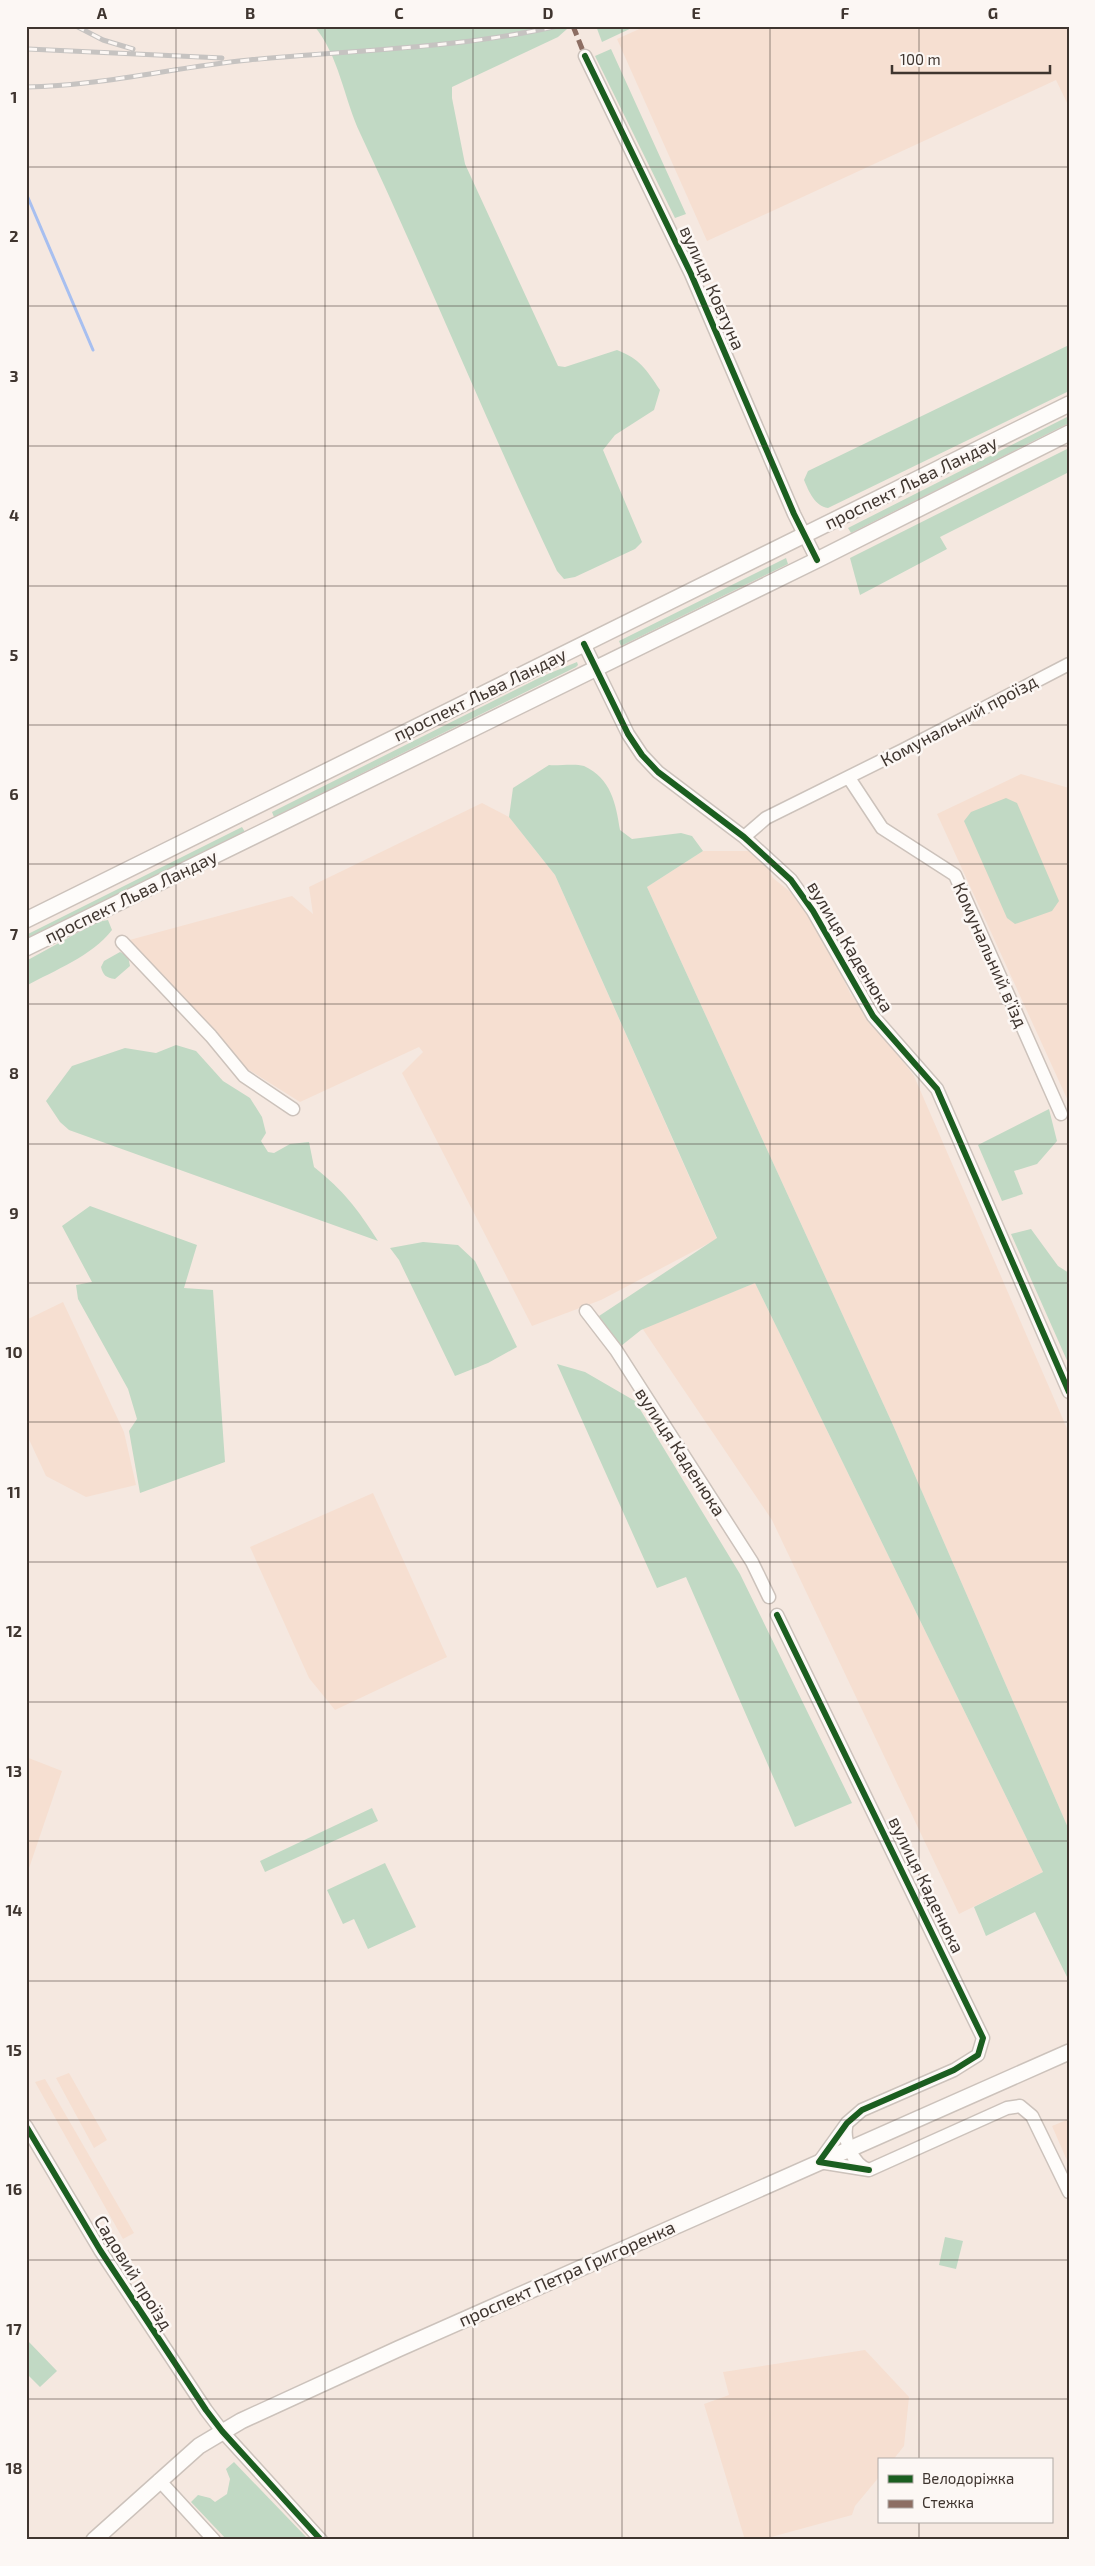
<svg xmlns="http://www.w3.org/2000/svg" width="1095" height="2566" viewBox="0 0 1095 2566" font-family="'Exo 2',sans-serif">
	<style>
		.built { fill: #f6dfd1 }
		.green { fill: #c1d9c4 }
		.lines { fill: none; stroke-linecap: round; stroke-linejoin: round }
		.stream { stroke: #a7bff0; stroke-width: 3 }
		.minor-casing { stroke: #ccc2bb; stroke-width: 15 }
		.major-casing { stroke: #ccc2bb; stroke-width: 18 }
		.minor { stroke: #fefcfa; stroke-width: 12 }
		.major { stroke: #fefcfa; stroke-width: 15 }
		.rail-casing { stroke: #c6c3c1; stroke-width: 5 }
		.rail { stroke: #fcf7f4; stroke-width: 3; stroke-dasharray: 9; stroke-linecap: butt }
		.quiet { stroke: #8d6e63; stroke-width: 5; stroke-dasharray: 10 5; stroke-linecap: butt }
		.cycleway-casing { stroke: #fcf7f4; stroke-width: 9 }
		.cycleway { stroke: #1b5e20; stroke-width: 6 }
		.grid { fill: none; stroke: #3f352f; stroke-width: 1; stroke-opacity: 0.55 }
		.labels { text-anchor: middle; stroke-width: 5; stroke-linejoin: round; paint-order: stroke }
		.street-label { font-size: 18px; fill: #3f352f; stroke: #fcf7f4 }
		.neatline { fill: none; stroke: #3f352f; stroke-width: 2 }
		.grid-label { font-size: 16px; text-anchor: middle; font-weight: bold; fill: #3f352f }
	</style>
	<rect width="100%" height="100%" fill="#f5e8e0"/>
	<path class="built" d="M646 26H1069V107L1056 80 707 241 617 39Z
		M1021 774 1069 788V1103L937 814Z
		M482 803 509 817 555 875 717 1239 601 1300 532 1326 402 1073 423 1052 419 1047 300 1102 246 1068 160 972 132 954 122 942 292 896 313 914 309 887Z
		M703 851H759L773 878 809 907 850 993 914 1076 1069 1433V1830L893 1425 647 887Z
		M755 1283 1043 1872 959 1914 772 1520 642 1328Z
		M63 1302 124 1432 136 1485 86 1497 46 1476 26 1433V1320Z
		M373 1493 447 1657 335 1710 309 1678 250 1547Z
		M26 1757 62 1771 26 1877Z
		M69 2073 107 2140 94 2148 56 2078Z
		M45 2079 134 2233 123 2239 35 2082Z
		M1069 2119V2165L1052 2126Z
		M865 2350 909 2397 904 2446 893 2460H879V2477L855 2506 852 2515 760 2540H745L704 2404 729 2395 723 2372Z"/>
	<path class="green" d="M314 26H566L567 29 558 37 452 87V98L465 164 558 366 565 367 617 350C640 359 646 369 660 390L654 410 615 435 603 450 642 542 635 549 575 577 564 579 557 571C488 426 428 278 360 133 344 99 339 55 314 26Z
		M596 26H636L602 42Z
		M611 49 686 214 675 218 595 56Z
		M1069 345V391L828 508C815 506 809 492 804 480L808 471Z
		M1069 416V423L851 533 848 528Z
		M1069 448V472L940 537 947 549 860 595 850 558Z
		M786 558 788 564 621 646 619 641Z
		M577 662 578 665 576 667 274 817 272 812 543 676Z
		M549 765C558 766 575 763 584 766 611 778 616 804 620 830L632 839 681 833 692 836 703 851 647 887 893 1425 1069 1830V1981L1035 1912 986 1936 974 1907 1043 1872 755 1283 641 1330 616 1350 599 1316 717 1238 555 875 509 817 513 788Z
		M1006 798 1017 803 1059 901 1052 911 1015 924 1007 918 964 821 971 812Z
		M242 827 245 832 26 940V935Z
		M108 920 112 930C92 956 55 970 26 986V961L97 922Z
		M120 952 128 956 130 966 115 979C106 978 103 975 101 967L104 961Z
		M176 1045 196 1051 223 1081 250 1098 262 1117 266 1133 261 1141 268 1152 274 1153 290 1144 309 1142 314 1167C344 1191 357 1208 378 1241L69 1130 60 1122 46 1101 72 1066 125 1048 156 1053Z
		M1049 1109 1057 1141 1037 1164 1014 1171 1023 1194 1002 1201 978 1145Z
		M90 1206 197 1245 184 1288 213 1290 225 1462 140 1493 129 1431 137 1419 128 1389 78 1299 76 1285 92 1282 62 1226Z
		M1031 1229 1058 1266 1069 1273V1365L1011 1234Z
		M423 1242 458 1245 475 1261 517 1347 488 1363 455 1376 399 1260 390 1248Z
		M557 1364 585 1372 635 1401 740 1574 852 1803 795 1827 686 1577 657 1588Z
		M372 1808 378 1821 265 1872 260 1861Z
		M385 1863 416 1927 368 1949 354 1919 343 1924 327 1890Z
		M945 2237 963 2241 956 2269 939 2265Z
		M29 2342 57 2371 40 2387 26 2373V2345Z
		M234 2462 309 2540H227L191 2502 198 2495 210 2498 215 2502 227 2494 230 2479 226 2469Z"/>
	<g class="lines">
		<path class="stream" d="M26 193 93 350"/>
		<g class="minor-casing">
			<path id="minor" d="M585 56 691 274 794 514 817 560
				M584 644 628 734 642 755 658 772 744 837 791 880 813 911 873 1016 937 1089 1069 1392
				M849 778 882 828 955 875 1061 1114
				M744 837 766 818 903 750 1069 664
				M122 942 211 1036 244 1076 293 1109
				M586 1311 616 1350 752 1562 769 1597
				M777 1615 983 2038 978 2055 954 2070 862 2110 847 2123 819 2162 869 2170
				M847 2123C842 2139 853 2165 869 2170L1007 2108 1020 2106 1032 2116 1069 2192
				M26 2126 100 2250 206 2410 222 2431 321 2540
				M159 2480 214 2540"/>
		</g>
		<g class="major-casing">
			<path id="major" d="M26 920 1069 404
				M26 948 817 560 1069 433
				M94 2540 199 2446 241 2421 398 2349 1069 2052"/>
		</g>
		<use href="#minor" class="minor"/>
		<use href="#major" class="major"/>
		<g class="rail-casing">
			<path id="rail" d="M76 26 103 40 133 49
				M28 49 222 58
				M26 87C101 86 175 67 249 60 352 50 456 49 558 26"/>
		</g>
		<use href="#rail" class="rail"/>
		<path class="quiet" d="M573 26 585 56"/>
		<g class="cycleway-casing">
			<path id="cycleway" d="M585 56 691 274 794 514 817 560
				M584 644 628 734 642 755 658 772 744 837 791 880 813 911 873 1016 937 1089 1069 1392
				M777 1615 983 2038 978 2055 954 2070 862 2110 847 2123 819 2162 869 2170
				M26 2126 100 2250 206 2410 222 2431 321 2540"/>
		</g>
		<use href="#cycleway" class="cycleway"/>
	</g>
	<path class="grid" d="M176 26V2540M325 26V2540M473 26V2540M622 26V2540M770 26V2540M919 26V2460M26 167H1069M26 306H1069M26 446H1069M26 586H1069M26 725H1069M26 864H1069M26 1004H1069M26 1144H1069M26 1283H1069M26 1422H1069M26 1562H1069M26 1702H1069M26 1841H1069M26 1981H1069M26 2120H1069M26 2260H1069M26 2399H1069M919 2522V2540"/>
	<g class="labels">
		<g class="street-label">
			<text transform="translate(712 288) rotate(66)" y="6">вулиця Ковтуна</text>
			<text transform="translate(911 483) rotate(-26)" y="6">проспект Льва Ландау</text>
			<text transform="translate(480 695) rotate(-26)" y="6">проспект Льва Ландау</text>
			<text transform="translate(959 721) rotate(-28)" y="6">Комунальний проїзд</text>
			<text transform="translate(131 897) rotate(-26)" y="6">проспект Льва Ландау</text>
			<text transform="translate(850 947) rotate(59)" y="6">вулиця Каденюка</text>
			<text transform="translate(990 955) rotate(66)" y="6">Комунальний в’їзд</text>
			<text transform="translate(680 1452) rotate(57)" y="6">вулиця Каденюка</text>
			<text transform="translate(926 1885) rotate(64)" y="6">вулиця Каденюка</text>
			<text transform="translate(133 2273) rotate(58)" y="6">Садовий проїзд</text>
			<text transform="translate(567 2274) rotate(-24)" y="6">проспект Петра Григоренка</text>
		</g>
	</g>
	<rect width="1095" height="2566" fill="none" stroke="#fcf7f4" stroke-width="55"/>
	<rect x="878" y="2458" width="175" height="65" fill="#fcf7f4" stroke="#b0a9a5"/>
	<rect x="888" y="2475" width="25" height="8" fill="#1b5e20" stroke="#b0a9a5"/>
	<text x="922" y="2484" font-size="15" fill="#3f352f">Велодоріжка</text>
	<rect x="888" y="2500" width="25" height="8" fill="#8d6e63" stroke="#b0a9a5"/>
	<text x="922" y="2508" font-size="15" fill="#3f352f">Стежка</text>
	<path d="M892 65v8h158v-8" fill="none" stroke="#3f352f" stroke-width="2.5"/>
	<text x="900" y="65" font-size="15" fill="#3f352f" stroke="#fcf7f4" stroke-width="4" paint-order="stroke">100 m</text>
	<rect x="28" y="28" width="1040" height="2510" class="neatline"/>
	<g class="grid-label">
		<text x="102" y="19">A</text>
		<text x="250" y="19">B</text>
		<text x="399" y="19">C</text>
		<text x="548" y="19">D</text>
		<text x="696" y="19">E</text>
		<text x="845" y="19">F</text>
		<text x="993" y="19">G</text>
		<text x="14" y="103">1</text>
		<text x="14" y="242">2</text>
		<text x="14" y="382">3</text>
		<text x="14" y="521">4</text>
		<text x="14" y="661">5</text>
		<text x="14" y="800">6</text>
		<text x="14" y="940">7</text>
		<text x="14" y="1079">8</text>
		<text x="14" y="1219">9</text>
		<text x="14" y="1358">10</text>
		<text x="14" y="1498">11</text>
		<text x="14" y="1637">12</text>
		<text x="14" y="1777">13</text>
		<text x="14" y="1916">14</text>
		<text x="14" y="2056">15</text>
		<text x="14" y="2195">16</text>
		<text x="14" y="2335">17</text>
		<text x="14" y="2474">18</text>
	</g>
</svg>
